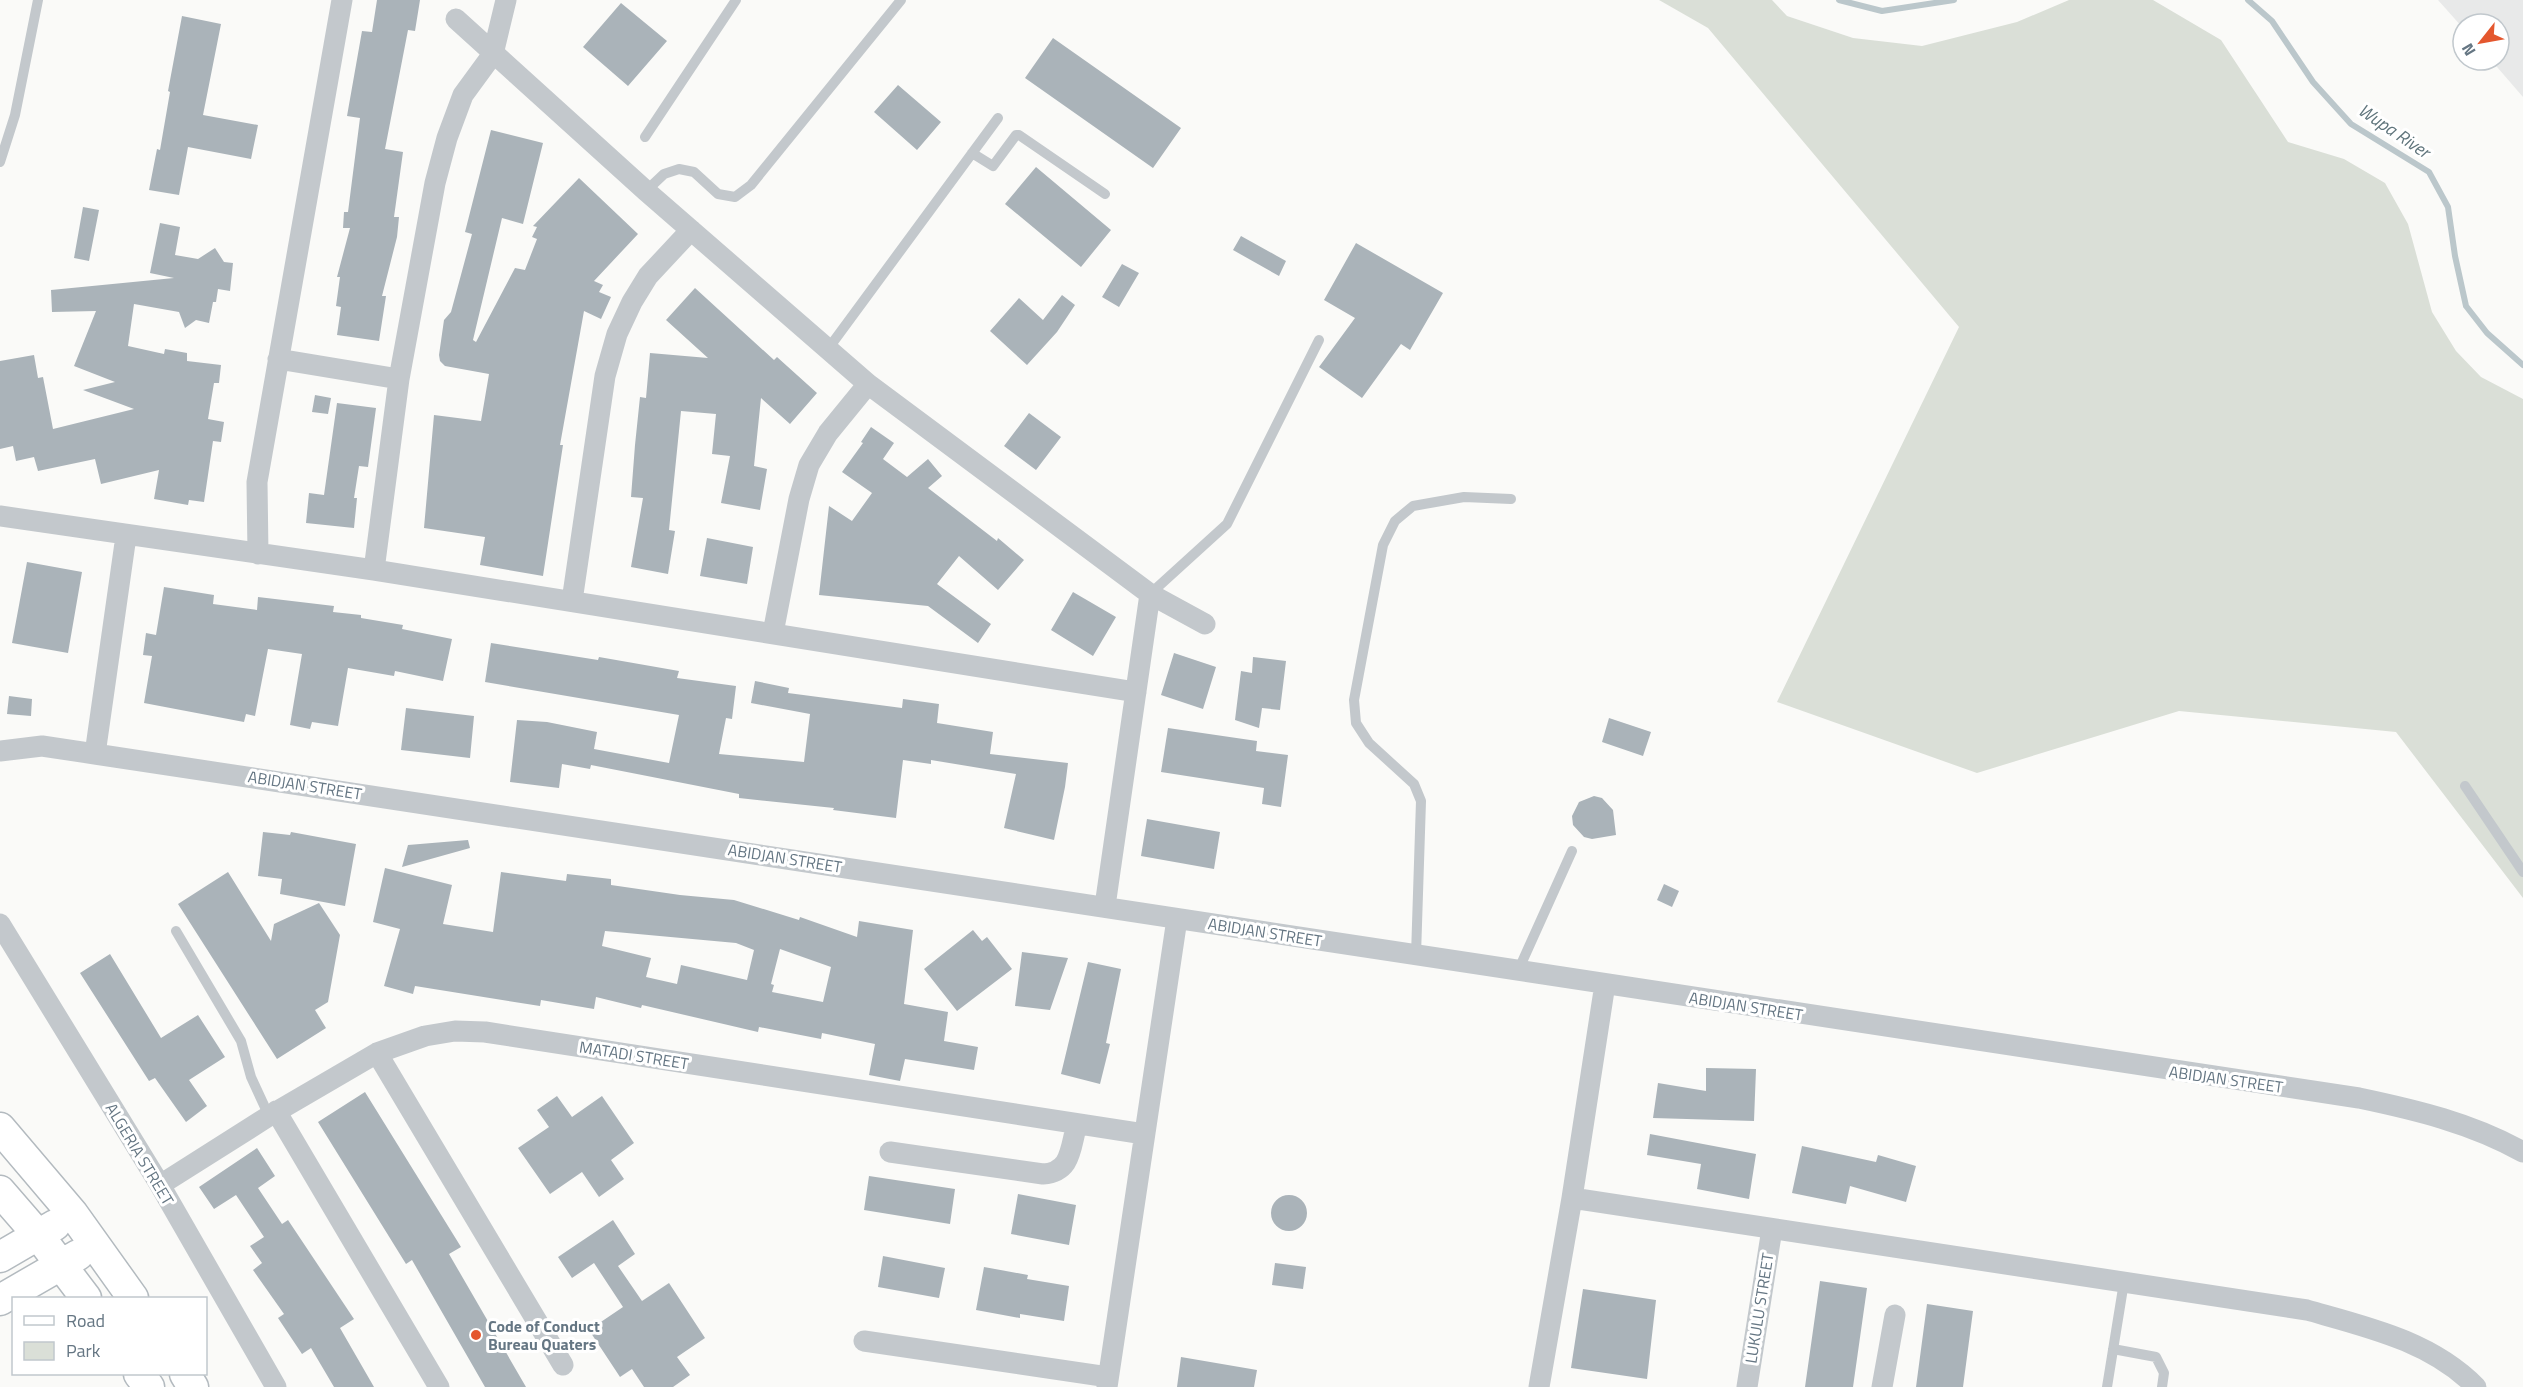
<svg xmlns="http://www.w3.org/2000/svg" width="2523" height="1387" viewBox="0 0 2523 1387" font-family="'Titillium Web',sans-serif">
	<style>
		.built { fill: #e8e9e9 }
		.green { fill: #dadfd7 }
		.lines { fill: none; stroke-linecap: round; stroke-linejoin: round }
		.stream { stroke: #bbc7cb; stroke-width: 6 }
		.building { fill: #aab3b9; fill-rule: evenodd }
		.secondary-casing { stroke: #b3babf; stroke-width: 33 }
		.lane { stroke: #c3c8cc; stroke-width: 10 }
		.street { stroke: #c3c8cc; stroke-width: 21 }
		.secondary { stroke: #fff; stroke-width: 30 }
		.poi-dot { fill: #e4572e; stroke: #fff; stroke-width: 2 }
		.labels { text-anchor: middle; stroke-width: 6; stroke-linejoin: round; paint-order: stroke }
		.street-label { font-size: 16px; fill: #657683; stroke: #fff }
		.poi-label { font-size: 16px; font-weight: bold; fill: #657683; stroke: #fff; text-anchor: start }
		.water-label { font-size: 18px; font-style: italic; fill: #60757c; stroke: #fff }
	</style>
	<rect width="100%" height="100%" fill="#fafaf8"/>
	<path class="built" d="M2438 0H2523V97L2491 60H2499V24H2463V28Z"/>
	<path class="green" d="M1659 0H1772L1787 16 1853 38 1922 46 2017 22 2069 0H2153L2221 40 2288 142 2344 159 2385 183 2408 224 2432 312 2456 351 2481 377 2523 399V898L2396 732 2179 711 1977 773 1777 702 1959 327 1708 28Z"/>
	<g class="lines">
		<path class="stream" d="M1839 0 1882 11 1954 0
			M2248 0 2272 21 2313 82 2351 124 2429 172 2448 207 2455 256 2466 306 2487 333 2523 365"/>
	</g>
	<path class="building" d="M377 0H420L415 31 408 30 385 149 403 152 394 217H399L397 237 382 296H386L379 341 337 335 341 307 336 306 340 277H337L350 228H343L344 212H348L360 118 347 116 362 31 372 32Z
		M621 3 667 41 628 86 583 47Z
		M182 16 221 24 203 115 258 125 251 159 188 147 179 195 149 190 157 149 160 150 170 92 168 91Z
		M1053 38 1181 128 1153 168 1025 78Z
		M898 85 941 122 917 150 874 112Z
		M491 130 543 143 523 224 502 218 473 340 476 342 515 268 525 270 537 239 532 237 537 227 533 226 579 178 638 234 594 281 603 285 599 292 611 297 601 319 584 311 560 445H563L543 576 480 565 485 537 424 528 434 415 481 421 489 374 445 366 440 361 439 355 444 320 451 312 472 234 465 232Z
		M1036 167 1111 230 1081 267 1005 204Z
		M83 207 99 210 89 261 74 258Z
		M160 223 180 227 175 255 198 259 215 248 224 262 233 263 230 291 218 289 216 302H213L209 323 196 320 185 328 179 312 134 304 128 346 164 354 165 349 187 353V361L221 365 219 383H214L208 419 224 422 221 442 213 441 204 502 189 500 188 505 154 499 159 470 101 484 95 459 38 471 34 457 16 461 13 446 0 449V361L34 355 38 378 43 377 53 429 134 409 83 390 115 382 74 366 96 311 52 312 51 290 174 278 150 273Z
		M1241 236 1286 261 1279 276 1233 250Z
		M1356 243 1443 293 1410 350 1401 344 1362 398 1319 367 1355 318 1324 300Z
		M1122 264 1139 273 1119 307 1102 297Z
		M695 288 774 360 777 357 817 393 790 424 761 398 754 466 767 469 760 510 721 503 730 456 712 454 716 414 681 411 669 530 675 531 668 574 631 567 643 498 631 497 635 445 640 397 646 398 650 353 708 358 666 320Z
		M1062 295 1075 305 1057 332 1027 365 990 331 1019 298 1043 320Z
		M315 395 331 398 328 414 312 412Z
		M337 403 376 408 368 467 359 466 354 498H357L354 528 306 523 309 493 324 495Z
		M1029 413 1061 437 1036 470 1004 446Z
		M871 427 894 443 883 459 907 477 928 459 942 476 928 488 997 541 998 538 1024 560 998 590 959 556 937 584 991 624 978 643 928 606 819 595 829 506 852 521 872 493 842 472 863 443 861 442Z
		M707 538 753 547 747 584 700 576Z
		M27 562 82 572 68 653 12 643Z
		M164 587 214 595 213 604 257 610 258 597 334 606 333 612 361 615V618L403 625 402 629 452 639 443 681 395 671 394 676 348 668 338 726 312 722 310 729 290 725 302 654 268 649 255 716 246 714 244 722 144 703 152 656 143 655 146 633 156 635Z
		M1073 592 1116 617 1093 656 1051 630Z
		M491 643 598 660 599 657 679 671 677 678 736 686 732 719 726 718 719 754 804 762 810 714 751 703 755 681 789 688 788 693 902 708 903 699 939 704 937 723 993 732 990 754 1068 763 1065 787 1054 840 1004 828 1016 774 931 760V764L903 760 896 818 833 810 834 808 739 798V794L591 765 590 769 562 764 559 788 510 782 517 720 547 722 597 732 594 749 669 763 679 715 485 682Z
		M1174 653 1216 667 1203 709 1161 695Z
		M1253 657 1286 661 1280 710 1262 708 1259 728 1235 720 1241 671 1252 673Z
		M9 696 32 699 31 716 7 714Z
		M406 708 474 716 470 758 401 750Z
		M1609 718 1651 732 1643 756 1602 742Z
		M1168 728 1257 741 1256 751 1288 755 1281 807 1262 804 1264 788 1161 772Z
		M1594 796 1602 798 1613 810 1616 835 1592 839 1584 837 1573 825 1572 816 1579 802Z
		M1147 819 1220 832 1214 869 1141 856Z
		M263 832 290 835 291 832 356 844 345 906 280 894 282 879 258 876Z
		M468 840 470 848 402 867 408 845Z
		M385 868 452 885 443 924 493 932 501 872 566 881 567 874 611 879V885L680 895 734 900 799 920 800 917 857 937 859 921 913 930 904 1004 948 1012 944 1041 978 1047 974 1070 905 1059 900 1081 869 1075 875 1044 822 1033 821 1039 759 1027 758 1032 642 1005 641 1008 596 997 594 1009 541 1000 540 1006 415 986 413 994 384 986 400 929 373 922ZM605 931 736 943 754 950 747 980 681 965 677 984 646 977 651 958 602 946ZM780 949 831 967 823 1002 772 992 774 985 771 984Z
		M228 872 271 941 274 924 319 903 340 935 328 1002 315 1010 326 1028 277 1059 178 904Z
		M1664 884 1679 891 1672 907 1657 900Z
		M973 930 982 941 987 937 1012 969 957 1011 924 969Z
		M1022 952 1068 958 1050 1010 1015 1006Z
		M110 954 161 1038 198 1015 225 1057 189 1080 207 1106 186 1122 155 1078 149 1081 80 973Z
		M1088 962 1121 969 1106 1043 1110 1044 1100 1084 1061 1074Z
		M1706 1068 1756 1069 1754 1121 1653 1118 1658 1083 1706 1091Z
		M365 1092 461 1247 449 1254 526 1387H485L412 1260 406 1264 318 1122Z
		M557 1096 572 1117 602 1096 634 1143 611 1160 624 1179 599 1197 582 1172 550 1194 518 1148 549 1127 537 1110Z
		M1650 1134 1756 1154 1749 1199 1697 1189 1701 1164 1647 1155Z
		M1802 1146 1876 1162 1878 1155 1916 1166 1906 1202 1850 1186 1846 1204 1792 1193Z
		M257 1148 275 1176 258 1188 282 1224 288 1220 354 1319 340 1328 374 1387H334L311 1348 302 1354 278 1318 284 1314 253 1270 262 1263 250 1246 264 1237 236 1195 214 1209 199 1187Z
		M869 1176 955 1189 950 1224 864 1210Z
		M1018 1194 1076 1205 1069 1245 1011 1234Z
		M1271 1213a18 18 0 1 1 36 0a18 18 0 1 1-36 0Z
		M613 1220 635 1254 618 1266 642 1301 669 1283 705 1338 677 1357 690 1375 673 1387H644L632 1369 620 1377 589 1330 623 1307 594 1263 572 1278 558 1257Z
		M883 1256 945 1268 939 1298 878 1287Z
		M1275 1263 1306 1267 1303 1289 1272 1285Z
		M984 1267 1028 1275 1027 1279 1069 1286 1064 1321 1020 1314V1318L976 1310Z
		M1820 1281 1867 1288 1853 1387H1805Z
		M1583 1289 1656 1300 1647 1379 1571 1368Z
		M1927 1304 1973 1311 1963 1387H1916Z
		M1181 1357 1257 1370 1254 1387H1177Z"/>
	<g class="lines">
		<g class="secondary-casing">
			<path id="secondary" d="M0 1128 73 1214 133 1298
				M0 1191 39 1236 86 1298
				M0 1257 55 1225
				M0 1300 78 1255
				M139 1374 149 1387
				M185 1374 193 1387"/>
		</g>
		<path class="lane" d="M645 137 736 0
			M972 153 993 166 1016 135H1019L1105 194
			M0 162 15 115 38 0
			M646 191 664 174 679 169 694 172 718 194 735 197 751 185 901 0
			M828 349 998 118
			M1150 594 1227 524 1319 340
			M2465 786 2523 872
			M176 931 241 1041 251 1077 269 1116
			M1416 955 1421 801 1414 784 1369 743 1356 723 1354 700 1383 545 1395 521 1413 506 1464 497 1511 499
			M1518 971 1572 851
			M2113 1349 2156 1357 2164 1373 2162 1387
			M2107 1387 2124 1282"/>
		<path class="street" d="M456 19 646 191 868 384 1150 594 1205 624
			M278 359 399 379
			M0 516 374 570 1136 692
			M258 554 257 482 342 0
			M374 570 399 379 435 183 447 138 463 95 493 54 506 0
			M572 601 605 376 617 334 632 302 648 276 691 230
			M773 633 799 499 809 465 828 433 868 384
			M0 751 42 746 95 754 2359 1098C2416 1110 2471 1123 2523 1152
			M95 754 126 536
			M1105 906 1150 594
			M0 924 160 1185 276 1387
			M377 1053 563 1365
			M276 1111 439 1387
			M890 1152 1043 1174C1072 1172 1070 1148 1077 1124
			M160 1185 269 1116 377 1053 425 1036 455 1031 485 1032 1144 1134
			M1572 1198 2307 1310C2367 1327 2431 1341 2476 1387
			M864 1341 1108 1377
			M1107 1387 1177 919
			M1539 1387 1572 1198 1605 984
			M1747 1387 1772 1229
			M1882 1387 1895 1315"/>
		<use href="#secondary" class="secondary"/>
	</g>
	<circle class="poi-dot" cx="476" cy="1335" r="6"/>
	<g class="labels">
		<g class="street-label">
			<text transform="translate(305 785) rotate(9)" y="6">ABIDJAN STREET</text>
			<text transform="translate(785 858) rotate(9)" y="6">ABIDJAN STREET</text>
			<text transform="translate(1265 932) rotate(9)" y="6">ABIDJAN STREET</text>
			<text transform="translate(1746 1006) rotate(9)" y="6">ABIDJAN STREET</text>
			<text transform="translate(634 1055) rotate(9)" y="6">MATADI STREET</text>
			<text transform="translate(2226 1079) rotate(8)" y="6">ABIDJAN STREET</text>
			<text transform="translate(140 1154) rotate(59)" y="6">ALGERIA STREET</text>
			<text transform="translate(1759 1308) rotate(-81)" y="6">LUKULU STREET</text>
		</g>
		<g class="poi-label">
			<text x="488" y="1332">Code of Conduct<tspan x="488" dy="18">Bureau Quaters</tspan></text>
		</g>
		<g class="water-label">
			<text transform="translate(2394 131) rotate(34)" y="6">Wupa River</text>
		</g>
	</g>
	<rect x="12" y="1297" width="195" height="78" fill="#ffffff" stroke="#c1c8cd" stroke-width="1.5"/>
	<rect x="24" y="1316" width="30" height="9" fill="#ffffff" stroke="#c1c8cd" stroke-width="1.5"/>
	<text x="66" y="1327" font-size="18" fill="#657683">Road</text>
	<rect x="24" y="1342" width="30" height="18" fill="#dadfd7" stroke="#c1c8cd" stroke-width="1.5"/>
	<text x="66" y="1357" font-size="18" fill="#657683">Park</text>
	<g transform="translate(2481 42) rotate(239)"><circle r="28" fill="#ffffff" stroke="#c1c8cd" stroke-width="1.5"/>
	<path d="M0-4.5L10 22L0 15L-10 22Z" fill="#e4572e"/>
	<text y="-9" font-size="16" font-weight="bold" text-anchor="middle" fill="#657683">N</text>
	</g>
</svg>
